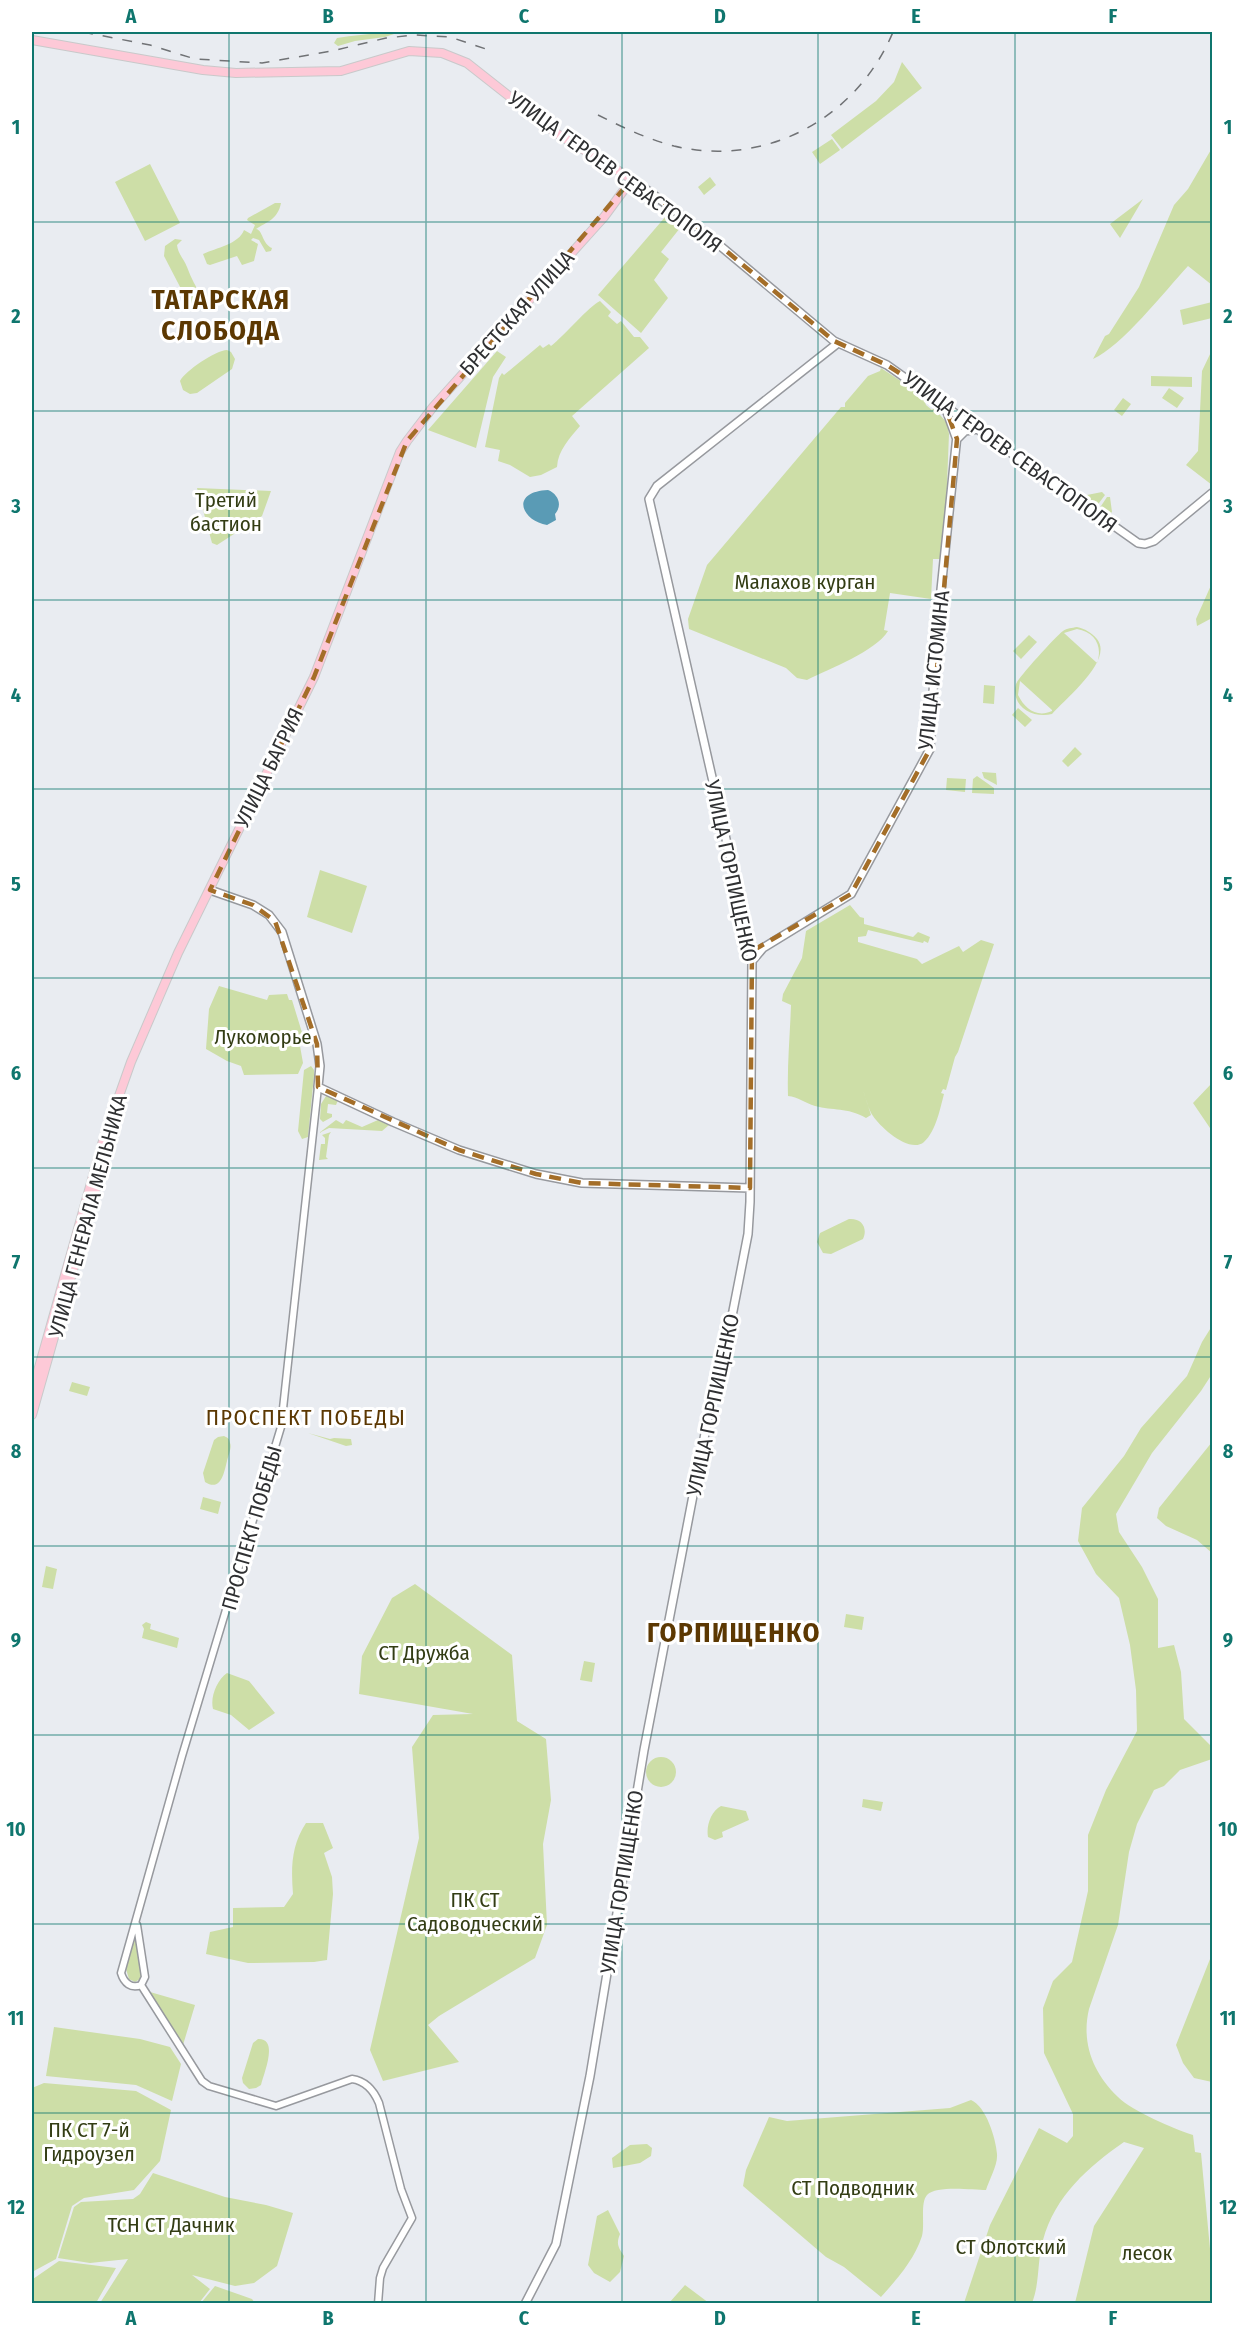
<svg xmlns="http://www.w3.org/2000/svg" width="1244" height="2335" viewBox="0 0 1244 2335" font-family="'Fira Sans Condensed',sans-serif">
	<style>
		.green { fill: #cddea7; fill-rule: evenodd }
		.water { fill: #5a9bb5 }
		.lines { fill: none; stroke-linecap: round; stroke-linejoin: round }
		.tertiary-casing { stroke: #97999e; stroke-width: 9 }
		.secondary-casing { stroke: #97999e; stroke-width: 10 }
		.primary-casing { stroke: #c9c9ca; stroke-width: 10 }
		.tertiary { stroke: #fff; stroke-width: 6 }
		.secondary { stroke: #fff; stroke-width: 7 }
		.primary { stroke: #fdc9d7; stroke-width: 8 }
		.rail { stroke: #707275; stroke-width: 1.5; stroke-dasharray: 10 10; stroke-linecap: butt }
		.marked { fill: none; stroke: #a46e28; stroke-width: 4.5; stroke-dasharray: 12 8; stroke-linejoin: round }
		.grid { fill: none; stroke: #0f766e; stroke-width: 1.5; stroke-opacity: 0.55 }
		.labels { text-anchor: middle; stroke-width: 6; stroke-linejoin: round; paint-order: stroke }
		.street-label { font-size: 21px; fill: #2f3032; stroke: #fff }
		.park-label { font-size: 21px; fill: #333d14; stroke: #fff }
		.neighbourhood-label { font-size: 22px; letter-spacing: 1.5px; fill: #5c3802; stroke: #fff }
		.district-label { font-size: 27px; font-weight: bold; letter-spacing: 1.5px; fill: #5c3802; stroke: #fff }
		.neatline { fill: none; stroke: #0f766e; stroke-width: 2 }
		.grid-label { font-size: 20px; text-anchor: middle; font-weight: bold; fill: #0f766e }
	</style>
	<rect width="100%" height="100%" fill="#e9ecf1"/>
	<path class="green" d="M384 32H400L385 37 355 41 338 46 334 43 337 38C353 35 368 35 384 32Z
		M902 62 922 88 842 149 831 135 876 101 894 82Z
		M832 139 840 150 820 164 812 152Z
		M1212 148V285L1188 266C1165 291 1121 347 1093 359L1105 336 1109 334 1139 287 1174 205 1188 189Z
		M150 164 180 223 145 241 115 182Z
		M710 177 716 185 704 195 698 187Z
		M1143 199 1120 238 1110 224Z
		M275 203H281C278 219 267 222 256 229 263 230 262 244 272 248L271 251 266 252 259 240 253 238 251 240 258 244 254 261 242 265 237 256 210 265 207 264 203 254C216 248 239 244 244 230L251 234 255 225 247 220 248 218Z
		M666 216 680 228 661 252 669 259 654 280 668 298 641 333 598 295Z
		M175 239 182 240 177 245C178 254 184 259 187 267 191 278 196 287 202 297L213 299 211 305 205 308H191L164 256 165 246Z
		M600 301 611 312 608 316 617 324 621 321 634 337H640L649 348 572 416 580 426C570 438 558 450 557 467L541 475 530 477 510 465 498 461 500 450 485 447 499 378 502 373 504 375 540 345 543 348 549 344 551 346C564 336 589 306 600 301Z
		M1212 302V318L1183 325 1180 310Z
		M227 350 231 352 235 359 232 369 197 393 190 394 183 390 180 381C185 371 216 350 227 350Z
		M1212 350V485L1186 465 1198 451 1202 371Z
		M497 351 506 357 493 377 476 448 428 430Z
		M881 368 922 395 926 405 932 410 934 408 947 423 949 434 946 509 941 559H933L931 599 890 593 884 630 888 631C876 651 829 669 807 680L797 678 786 668 689 629 688 619 707 565 841 407H845V403L868 376 880 371Z
		M1151 376 1192 377V387L1151 386Z
		M1169 388 1184 398 1177 408 1162 398Z
		M1123 398 1131 404 1122 416 1114 410Z
		M197 488 271 491 262 516 217 545 212 543Z
		M1102 492 1105 495 1096 507 1085 499 1087 495Z
		M1107 497H1110L1112 512 1108 515 1099 509Z
		M1212 583V618L1197 626 1196 619Z
		M1077 627C1085 629 1091 632 1097 639 1114 660 1066 698 1052 714 1033 719 1010 706 1016 684 1018 678 1056 636 1063 631 1067 628 1072 628 1077 627ZM1077 629C1095 632 1103 646 1097 663L1064 633ZM1020 681 1052 710V711C1037 718 1025 709 1018 695Z
		M1029 635 1037 642 1021 659 1013 651Z
		M984 685 995 686 994 704 983 703Z
		M1018 708 1032 720 1025 727 1012 715Z
		M1075 747 1082 754 1068 767 1062 761Z
		M982 772 996 773 997 785 984 778Z
		M977 776 994 788V794L972 793 973 779Z
		M947 778 966 779 965 792 946 790Z
		M320 870 367 886 352 933 307 917Z
		M850 905 860 917 864 918V924L913 937 918 932 930 937 928 943 924 941 923 943 868 930 866 936 858 937V942L917 959 922 964 959 946 963 952 981 940 994 944 958 1052 955 1057 946 1090 943 1089 941 1093 944 1094C940 1109 936 1131 924 1142 910 1154 881 1128 873 1116 868 1109 866 1098 863 1090L871 1115 866 1118C847 1107 833 1111 815 1106 805 1103 798 1097 788 1096 787 1065 790 1036 791 1005L782 1001 783 994 802 958 806 931Z
		M219 986 267 1000 269 995 287 994 289 1000H292L304 1039 300 1046 303 1063 298 1074 244 1075 241 1066 227 1061 206 1049 209 1009Z
		M311 1066 314 1070V1075L308 1137 302 1139 298 1131 304 1070Z
		M1212 1083V1131L1193 1103Z
		M326 1096H329L338 1100 336 1105 328 1104 327 1113 332 1114V1117L323 1122 320 1119 321 1104Z
		M336 1120 343 1124 346 1120 362 1127 378 1120 389 1125 382 1131 329 1128 319 1133Z
		M331 1132 329 1135 326 1157 328 1159 319 1160 321 1144H325V1138L322 1135Z
		M849 1219C862 1218 868 1228 863 1239L831 1254 823 1253 817 1242 820 1233Z
		M1212 1326V1374L1201 1391 1152 1453 1116 1514 1119 1532 1142 1567 1158 1599V1648L1174 1645 1181 1672 1184 1719 1212 1747V1759L1180 1770 1164 1786 1154 1790 1137 1824 1129 1852 1118 1925 1089 2009C1081 2043 1093 2073 1118 2097 1132 2111 1174 2129 1193 2135L1195 2152 1201 2153 1212 2270V2303H1075L1094 2226 1144 2148 1124 2142C1088 2167 1055 2196 1043 2240 1037 2261 1040 2283 1032 2303H964L990 2225 1039 2128 1067 2143 1073 2136V2114L1044 2053 1043 2008 1053 1981 1072 1962 1088 1891V1835L1106 1790 1137 1731 1136 1690 1130 1645 1119 1598 1096 1574 1078 1541 1082 1508 1124 1456 1141 1428 1187 1376 1202 1342Z
		M72 1382 90 1387 87 1396 69 1391Z
		M308 1433 330 1439 334 1438 351 1439 352 1445 346 1446Z
		M224 1436C228 1438 229 1438 230 1443 232 1448 228 1456 227 1461 224 1473 221 1492 205 1482L203 1473 214 1440 218 1437Z
		M1212 1442V1553L1197 1540 1166 1526 1157 1518 1159 1508Z
		M203 1497 221 1502 218 1514 200 1509Z
		M46 1566 57 1569 53 1589 42 1587Z
		M415 1584 512 1655 517 1721 546 1739 551 1800 543 1844 547 1925 535 1958 439 2016 428 2025 459 2062 383 2081 370 2050 419 1838 412 1747 433 1715 473 1714 359 1694 362 1656 392 1598Z
		M846 1614 864 1617 862 1630 844 1627Z
		M146 1622 151 1624 150 1629 179 1638 177 1648 142 1638 144 1629 142 1625Z
		M584 1661 595 1663 592 1682 580 1680Z
		M227 1673 249 1681 275 1713 249 1730 231 1715 213 1709C210 1697 217 1680 227 1673Z
		M646 1772a15 15 0 1 1 30 0a15 15 0 1 1-30 0Z
		M863 1799 883 1802 881 1811 862 1807Z
		M721 1806 746 1811 749 1820 722 1832 723 1837 715 1840 708 1837C706 1826 711 1811 721 1806Z
		M306 1823H323L333 1848 324 1853 332 1877 333 1894 327 1960 314 1962 248 1963 206 1954 210 1932 233 1927V1908L284 1907 293 1894C291 1868 291 1846 306 1823Z
		M135 1938H137L142 1971 140 1979 135 1982 129 1979 126 1969Z
		M1212 1954V2082L1194 2078 1183 2063 1176 2045Z
		M150 1992 195 2005 183 2045Z
		M54 2027 140 2039 170 2047 181 2064 172 2101 136 2085 46 2076Z
		M258 2039C279 2038 264 2073 261 2085L256 2088 249 2089 243 2083 242 2078 253 2043Z
		M44 2083 136 2091 171 2110 160 2161 134 2190 84 2198 72 2206 56 2259 32 2272V2088Z
		M971 2100C986 2106 996 2139 997 2154 998 2165 989 2180 986 2190 973 2190 936 2185 927 2195 920 2203 925 2225 922 2236 914 2260 898 2278 881 2297L844 2267 826 2257 743 2186 746 2170 769 2117 787 2121 950 2108Z
		M647 2144 652 2148 651 2156 640 2163 613 2168 612 2158 630 2145Z
		M153 2173 225 2197 266 2205 293 2213 277 2266 254 2283 235 2286 192 2275 210 2289 199 2303H100L128 2259 90 2263 58 2258 74 2207 81 2202 133 2199 140 2194Z
		M608 2210 620 2234C616 2244 618 2247 624 2256L620 2272 610 2282 594 2273 588 2265 597 2216Z
		M59 2261 116 2268 96 2303H32L33 2279Z
		M685 2285 709 2303H669Z
		M215 2286 252 2299 255 2303H201Z"/>
	<path class="water" d="M548 490C558 494 563 505 555 514L556 520 547 525C522 521 509 492 548 490Z"/>
	<g class="lines">
		<g class="tertiary-casing">
			<path id="tertiary" d="M137 1925 145 1977 141 1985
				M141 1985C131 1989 124 1983 121 1973L182 1756 281 1427 318 1087
				M141 1985 202 2081 209 2086 276 2106 352 2079C366 2081 374 2091 379 2103L401 2189 412 2218 383 2268 380 2278 378 2304"/>
		</g>
		<g class="secondary-casing">
			<path id="secondary" d="M632 179 700 229 834 341 887 365 1138 543 1145 544 1154 541 1212 493
				M940 404 947 412 956 437
				M957 439 965 431 978 429
				M210 890 253 905 269 915 282 932 317 1044 320 1066 318 1087 393 1122 459 1150 536 1174 582 1183 750 1188
				M745 923 649 499 657 486 838 343
				M752 961 763 948 851 894 930 749 936 638 959 416
				M525 2304 556 2244 590 2076 644 1750 712 1397 733 1311 748 1234 750 1202 752 961 745 927"/>
		</g>
		<g class="primary-casing">
			<path id="primary" d="M32 40 203 70 236 73 341 71 409 51 442 53 467 63 556 133 632 179 604 217 433 407 407 441 400 452 314 677 178 953 131 1062 102 1144 32 1392
				M32 1415 116 1118"/>
		</g>
		<use href="#tertiary" class="tertiary"/>
		<use href="#secondary" class="secondary"/>
		<use href="#primary" class="primary"/>
		<path class="rail" d="M83 32 150 45 195 59 262 63 332 51 386 38 415 35 450 37 486 49
			M598 115C622 127 647 139 674 146 766 168 857 118 893 32"/>
	</g>
	<path class="marked" d="M632 179 700 229 834 341 887 365 932 394 947 412 957 439 930 749 851 894 752 951 750 1188 582 1183 536 1174 459 1150 318 1087 317 1044 275 921 253 905 210 890 314 677 407 441Z"/>
	<path class="grid" d="M229 32V2304M426 32V2304M622 32V2304M818 32V2304M1015 32V2304M32 222H1212M32 411H1212M32 600H1212M32 789H1212M32 978H1212M32 1168H1212M32 1357H1212M32 1546H1212M32 1735H1212M32 1924H1212M32 2113H1212"/>
	<g class="labels">
		<g class="street-label">
			<text transform="translate(615 172) rotate(36)" y="7">УЛИЦА ГЕРОЕВ СЕВАСТОПОЛЯ</text>
			<text transform="translate(517 313) rotate(-48)" y="7">БРЕСТСКАЯ УЛИЦА</text>
			<text transform="translate(1010 452) rotate(36)" y="7">УЛИЦА ГЕРОЕВ СЕВАСТОПОЛЯ</text>
			<text transform="translate(934 670) rotate(-84)" y="7">УЛИЦА ИСТОМИНА</text>
			<text transform="translate(269 768) rotate(-64)" y="7">УЛИЦА БАГРИЯ</text>
			<text transform="translate(731 871) rotate(78)" y="7">УЛИЦА ГОРПИЩЕНКО</text>
			<text transform="translate(88 1216) rotate(-75)" y="7">УЛИЦА ГЕНЕРАЛА МЕЛЬНИКА</text>
			<text transform="translate(713 1405) rotate(-78)" y="7">УЛИЦА ГОРПИЩЕНКО</text>
			<text transform="translate(252 1528) rotate(-74)" y="7">ПРОСПЕКТ ПОБЕДЫ</text>
			<text transform="translate(622 1882) rotate(-81)" y="7">УЛИЦА ГОРПИЩЕНКО</text>
		</g>
		<g class="park-label">
			<text x="226" y="507">Третий<tspan x="226" dy="24">бастион</tspan></text>
			<text x="805" y="589">Малахов курган</text>
			<text x="263" y="1044">Лукоморье</text>
			<text x="424" y="1660">СТ Дружба</text>
			<text x="475" y="1907">ПК СТ<tspan x="475" dy="24">Садоводческий</tspan></text>
			<text x="89" y="2137">ПК СТ 7-й<tspan x="89" dy="24">Гидроузел</tspan></text>
			<text x="853" y="2195">СТ Подводник</text>
			<text x="171" y="2232">ТСН СТ Дачник</text>
			<text x="1011" y="2254">СТ Флотский</text>
			<text x="1147" y="2260">лесок</text>
		</g>
		<g class="neighbourhood-label">
			<text x="306" y="1425">ПРОСПЕКТ ПОБЕДЫ</text>
		</g>
		<g class="district-label">
			<text x="221" y="309">ТАТАРСКАЯ<tspan x="221" dy="31">СЛОБОДА</tspan></text>
			<text x="734" y="1642">ГОРПИЩЕНКО</text>
		</g>
	</g>
	<rect width="1244" height="2335" fill="none" stroke="#ffffff" stroke-width="66"/>
	<rect x="33" y="33" width="1178" height="2269" class="neatline"/>
	<g class="grid-label">
		<text x="131" y="23">A</text>
		<text x="328" y="23">B</text>
		<text x="524" y="23">C</text>
		<text x="720" y="23">D</text>
		<text x="916" y="23">E</text>
		<text x="1113" y="23">F</text>
		<text x="16" y="134">1</text>
		<text x="1228" y="134">1</text>
		<text x="16" y="323">2</text>
		<text x="1228" y="323">2</text>
		<text x="16" y="513">3</text>
		<text x="1228" y="513">3</text>
		<text x="16" y="702">4</text>
		<text x="1228" y="702">4</text>
		<text x="16" y="891">5</text>
		<text x="1228" y="891">5</text>
		<text x="16" y="1080">6</text>
		<text x="1228" y="1080">6</text>
		<text x="16" y="1269">7</text>
		<text x="1228" y="1269">7</text>
		<text x="16" y="1458">8</text>
		<text x="1228" y="1458">8</text>
		<text x="16" y="1647">9</text>
		<text x="1228" y="1647">9</text>
		<text x="16" y="1836">10</text>
		<text x="1228" y="1836">10</text>
		<text x="16" y="2025">11</text>
		<text x="1228" y="2025">11</text>
		<text x="16" y="2214">12</text>
		<text x="1228" y="2214">12</text>
		<text x="131" y="2325">A</text>
		<text x="328" y="2325">B</text>
		<text x="524" y="2325">C</text>
		<text x="720" y="2325">D</text>
		<text x="916" y="2325">E</text>
		<text x="1113" y="2325">F</text>
	</g>
</svg>
